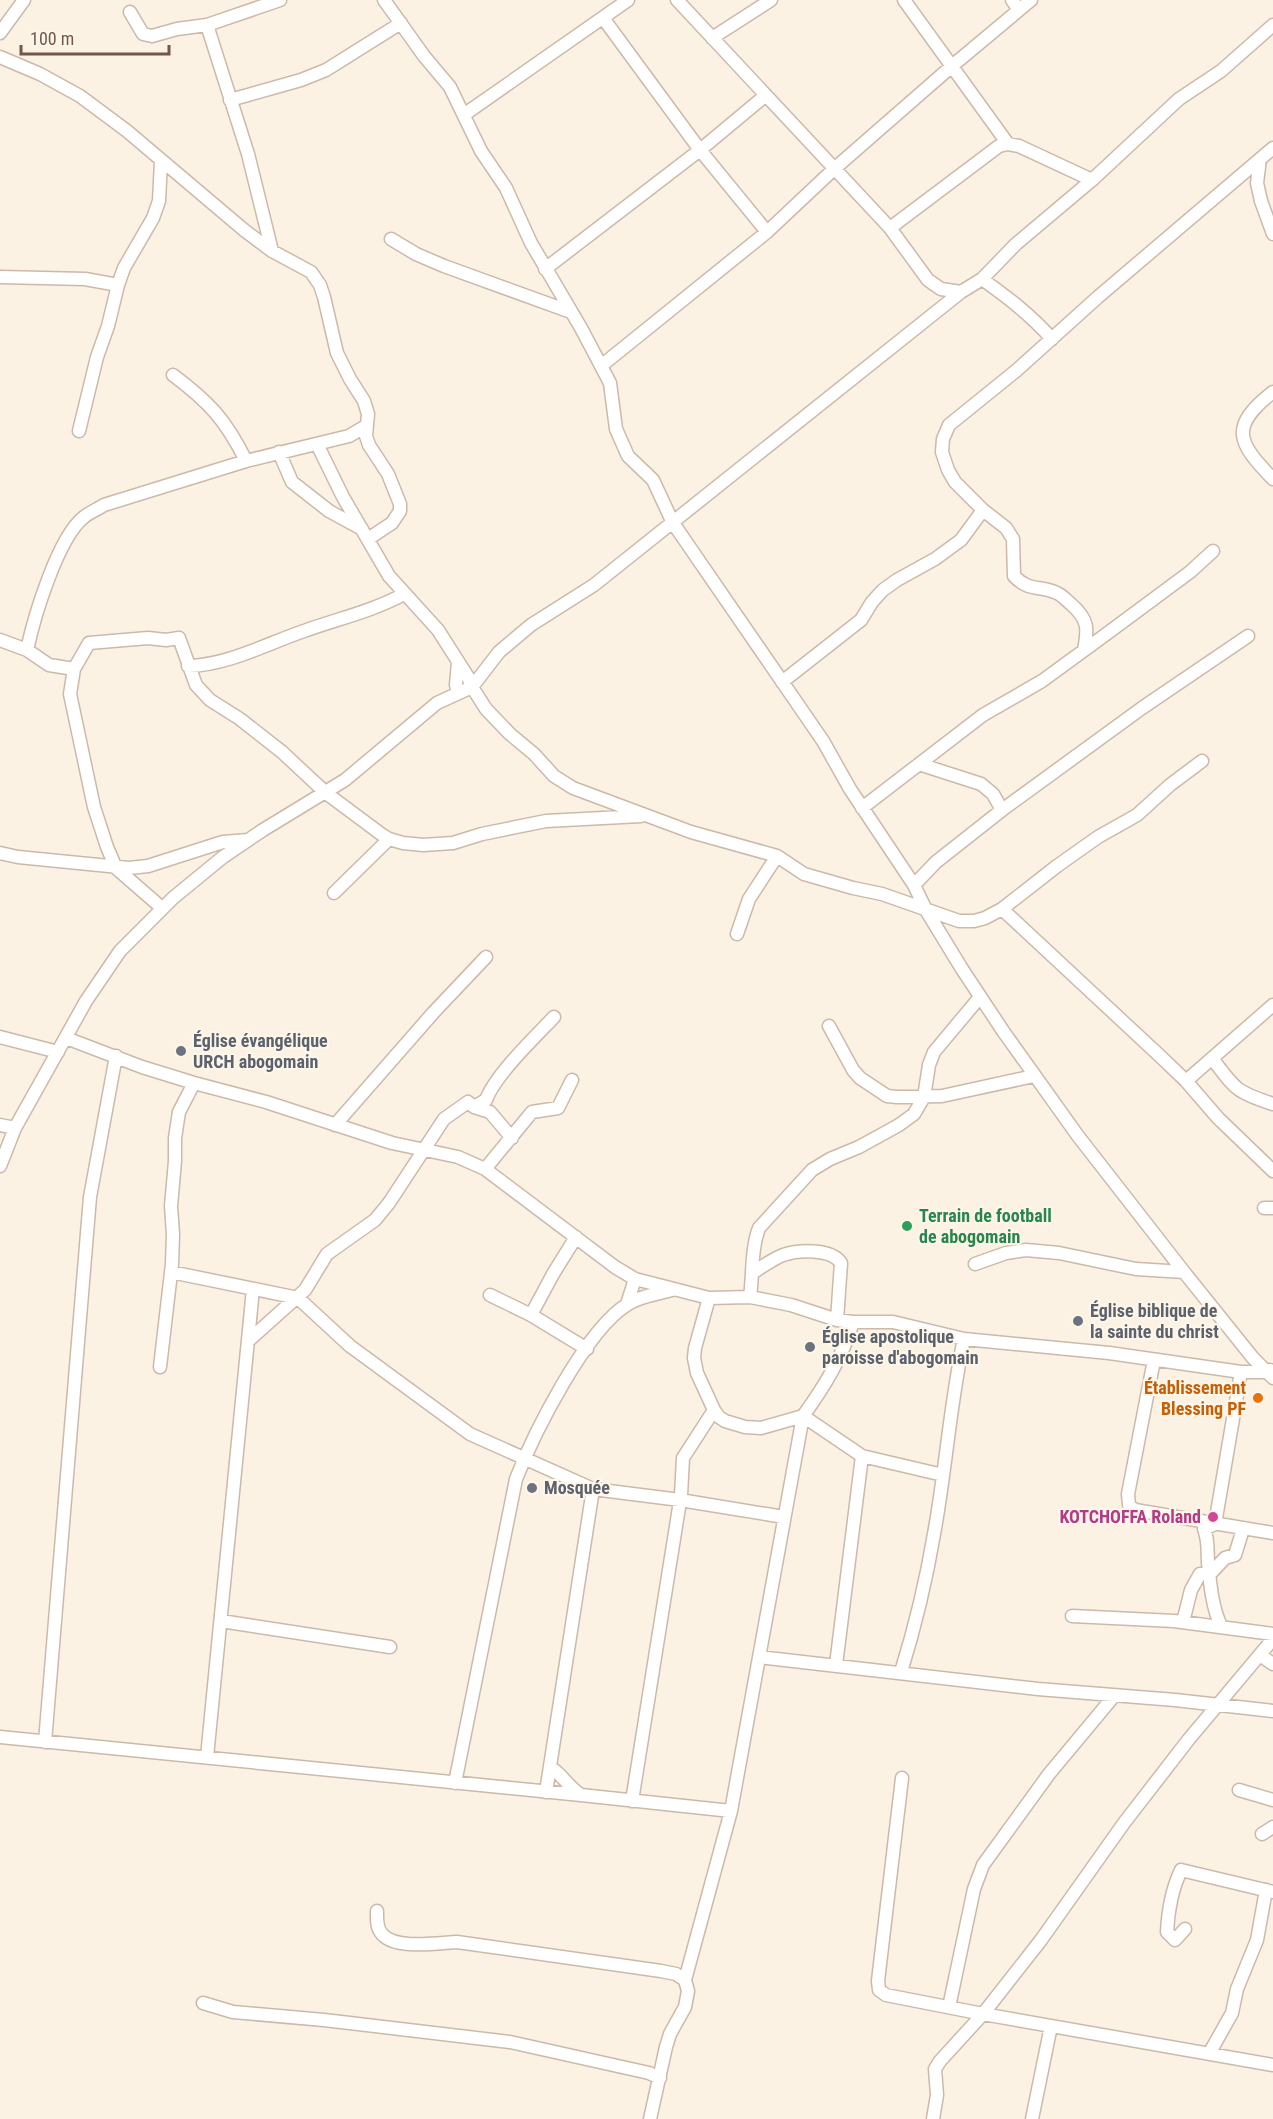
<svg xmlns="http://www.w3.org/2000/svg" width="1273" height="2119" viewBox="0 0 1273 2119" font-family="'Roboto Condensed',sans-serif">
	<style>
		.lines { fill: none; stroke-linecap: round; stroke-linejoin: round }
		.street-casing { stroke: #ccb9aa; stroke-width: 15 }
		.street { stroke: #fff; stroke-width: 12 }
		.worship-dot { fill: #6b7280; stroke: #fef6e9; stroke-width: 2 }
		.leisure-dot { fill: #2e9e5b; stroke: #fef6e9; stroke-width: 2 }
		.food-dot { fill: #e8710a; stroke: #fef6e9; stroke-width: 2 }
		.hotel-dot { fill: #d1479c; stroke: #fef6e9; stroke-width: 2 }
		.labels { text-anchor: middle; stroke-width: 4.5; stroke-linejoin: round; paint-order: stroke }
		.worship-label { font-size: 18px; font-weight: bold; fill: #5b616d; stroke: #fef6e9; text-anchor: start }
		.leisure-label { font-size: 18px; font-weight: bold; fill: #27864d; stroke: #fef6e9; text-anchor: start }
		.food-label { font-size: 18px; font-weight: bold; fill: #c56008; stroke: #fef6e9; text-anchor: end }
		.hotel-label { font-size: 18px; font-weight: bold; fill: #b23c85; stroke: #fef6e9; text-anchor: end }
	</style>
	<rect width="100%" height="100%" fill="#fbf2e3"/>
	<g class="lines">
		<g class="street-casing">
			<path id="street" d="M384 0 424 56 450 87 481 151 506 188 531 243 581 328 610 383 616 429 628 456 653 480 673 523 823 741 850 789 914 885 926 910 962 969 1003 1031 1078 1136 1184 1272 1253 1358 1273 1378
				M677 0 890 228 928 280 941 289 961 292
				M904 0 1008 144
				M1012 0 1019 10
				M130 12 143 34 152 36 177 29 207 25 280 0
				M603 18 700 150 767 232
				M207 25 248 154 272 251
				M0 33 24 0
				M712 38 771 0
				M0 57 40 74 80 96 127 131 244 230 272 251 311 272 320 285 324 297 337 353 350 379 364 401 368 414 366 436 369 445 388 474 400 504V511L392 523 368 539
				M230 100 301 80 326 70 401 23
				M465 114 628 0
				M1260 159 1257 183 1261 201 1273 234
				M890 228 999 146 1008 144 1019 146 1092 180
				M391 239 416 254 444 266 571 312
				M545 269 700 150 766 95
				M0 277 85 279 118 285
				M982 279C1007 297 1031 315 1052 339
				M601 366 767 232 834 169 952 66 1031 0
				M173 375C209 402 226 420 246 461
				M1273 392C1228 427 1238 443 1273 479
				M79 431 97 357 108 326 118 285 124 268 153 218 159 201 161 161
				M317 444 343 497 389 576 438 630 468 677 472 687 486 709 510 734 534 754 554 776 573 788 691 832 777 856 804 874 853 888 882 894 959 921H974L985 918 1002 909 1057 866 1098 837 1137 815 1170 785 1202 761
				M279 452 292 482 329 511 362 529
				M0 640 27 650 49 665 74 669 70 694 94 807 107 847 116 868 162 908
				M27 650C34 617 58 537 84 517 90 512 98 509 104 505L246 461 349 436 366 426
				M1084 650C1088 629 1089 620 1071 604 1067 601 1062 595 1057 593 1040 585 1029 592 1014 576L1013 539 1006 528 983 510 955 482 948 470 942 452 943 439 949 425 1017 370 1098 297 1273 148
				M458 662 456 685 458 693
				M188 666C228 665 266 644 304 631 337 619 373 611 404 594
				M74 669 89 643 148 638 166 640 179 638 196 685 210 700 240 719 282 752 326 793 381 834 389 839 403 843 423 845 453 843 482 834 546 821 641 816
				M782 682 861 620 872 602 883 590 897 580 935 559 961 540 983 510
				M919 764 981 784 993 794 1002 810
				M862 808 983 715 1042 681 1105 635 1190 572 1213 551
				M0 853 18 857 129 868 148 866 223 842 248 840
				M914 885 936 862 1002 810 1142 708 1248 636
				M334 893 389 839
				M1002 909 1161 1057 1186 1081 1218 1118 1273 1171
				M737 934 749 899 777 856
				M829 1026 853 1070 860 1078 887 1096 897 1097 942 1096 1034 1076
				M0 1037 58 1052
				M66 1038 142 1067 194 1083 266 1102 392 1143 458 1157 485 1169 615 1267 635 1279 709 1298 750 1297 791 1305 837 1320 853 1322H893L964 1339 1109 1353 1241 1372H1267L1270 1370
				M1212 1058C1235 1089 1236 1092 1273 1104
				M1186 1081 1273 1005
				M474 1107 486 1100C495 1075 535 1037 554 1017
				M0 1125 15 1128
				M335 1125 433 1013 486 957
				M0 1166 15 1128 86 1001 120 951 173 898 223 857 263 830 345 780 437 703 472 687 499 652 531 625 594 585 961 292 982 279 1016 244 1092 180 1179 99 1221 71 1273 25
				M485 1169 532 1112 558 1108 572 1080
				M1264 1208H1273
				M975 1264 1006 1253 1026 1250 1059 1253 1136 1269 1184 1272
				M171 1272 298 1298 350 1346 470 1434 593 1489 680 1500 784 1517
				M754 1272C763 1266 773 1259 783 1255 798 1250 831 1248 841 1263L837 1320
				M490 1295 531 1315 587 1349
				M750 1297C753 1275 751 1249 759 1228L812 1170 830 1159 859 1147 899 1125 914 1114 924 1097 929 1065 934 1052 980 997
				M709 1298 695 1348 694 1358 697 1373 714 1410 719 1417 725 1421 745 1427 761 1428 803 1416C824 1387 842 1358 853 1322
				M627 1304 635 1279
				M531 1315 553 1274 576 1237
				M248 1341 305 1290 327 1254 375 1220 389 1203 444 1119 468 1102 474 1107 490 1112 512 1138
				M1154 1360 1128 1494 1129 1505 1135 1510 1273 1533
				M160 1367 172 1264 173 1234 171 1206 175 1161V1138L179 1112 194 1083
				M1215 1524 1241 1372
				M1215 1524 1204 1529C1209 1542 1207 1549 1208 1562 1210 1583 1212 1607 1221 1626
				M1072 1616 1174 1621 1273 1634
				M221 1621 390 1647
				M1183 1622 1191 1590 1200 1574H1210L1225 1558 1235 1555 1243 1529
				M1260 1655 1273 1664
				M759 1657 1038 1689 1175 1700 1273 1711
				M836 1665 862 1456
				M901 1672C915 1627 926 1581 934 1534 946 1469 950 1403 964 1339
				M0 1737 581 1795
				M45 1742 90 1197 116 1056
				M207 1757 253 1289
				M550 1767C562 1774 569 1788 581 1795L731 1811
				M902 1778 878 1981 879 1990 886 1995 983 2014 1273 2065
				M455 1783 516 1479C534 1433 586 1329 628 1304 640 1296 657 1294 672 1290
				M1239 1790 1273 1800
				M546 1792 593 1489
				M632 1801 681 1495 683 1458 714 1410
				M1262 1834 1273 1827
				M377 1911C377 1918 376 1928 382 1934 395 1950 438 1943 457 1942L661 1971 676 1974 685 1980 688 1991 685 2007 670 2034 666 2047 650 2119
				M1185 1929 1175 1940 1167 1932C1168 1911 1172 1889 1181 1870L1273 1892
				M685 1980 731 1811 803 1416 862 1456 943 1475
				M203 2003 233 2012 324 2020 510 2042 649 2073 660 2078
				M949 2007 974 1889 983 1865 1049 1774 1114 1696
				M1209 2054 1232 2013 1237 1989 1257 1940 1266 1890
				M933 2119 937 2095 935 2069 940 2061 983 2014 1041 1940 1124 1823 1189 1739 1273 1639
				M1032 2119 1051 2026"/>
		</g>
		<use href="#street" class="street"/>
	</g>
	<g class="worship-dot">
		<circle cx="181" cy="1051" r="6"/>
		<circle cx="1078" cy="1321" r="6"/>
		<circle cx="810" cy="1347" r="6"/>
		<circle cx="532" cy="1488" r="6"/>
	</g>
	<circle class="leisure-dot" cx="907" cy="1226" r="6"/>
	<circle class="food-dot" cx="1258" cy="1398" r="6"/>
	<circle class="hotel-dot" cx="1213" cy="1517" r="6"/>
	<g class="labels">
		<g class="worship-label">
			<text x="193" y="1047">Église évangélique<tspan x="193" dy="21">URCH abogomain</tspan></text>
			<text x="1090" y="1317">Église biblique de<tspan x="1090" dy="21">la sainte du christ</tspan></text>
			<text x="822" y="1343">Église apostolique<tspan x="822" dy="21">paroisse d'abogomain</tspan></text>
			<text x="544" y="1494">Mosquée</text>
		</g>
		<g class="leisure-label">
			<text x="919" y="1222">Terrain de football<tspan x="919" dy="21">de abogomain</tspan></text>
		</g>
		<g class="food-label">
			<text x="1246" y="1394">Établissement<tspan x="1246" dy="21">Blessing PF</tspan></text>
		</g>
		<g class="hotel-label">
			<text x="1201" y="1523">KOTCHOFFA Roland</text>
		</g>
	</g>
	<path d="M21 45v9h148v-9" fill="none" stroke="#72584a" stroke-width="3"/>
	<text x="30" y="45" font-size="18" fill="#72584a" stroke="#fef6e9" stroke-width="4.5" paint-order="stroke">100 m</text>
</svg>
